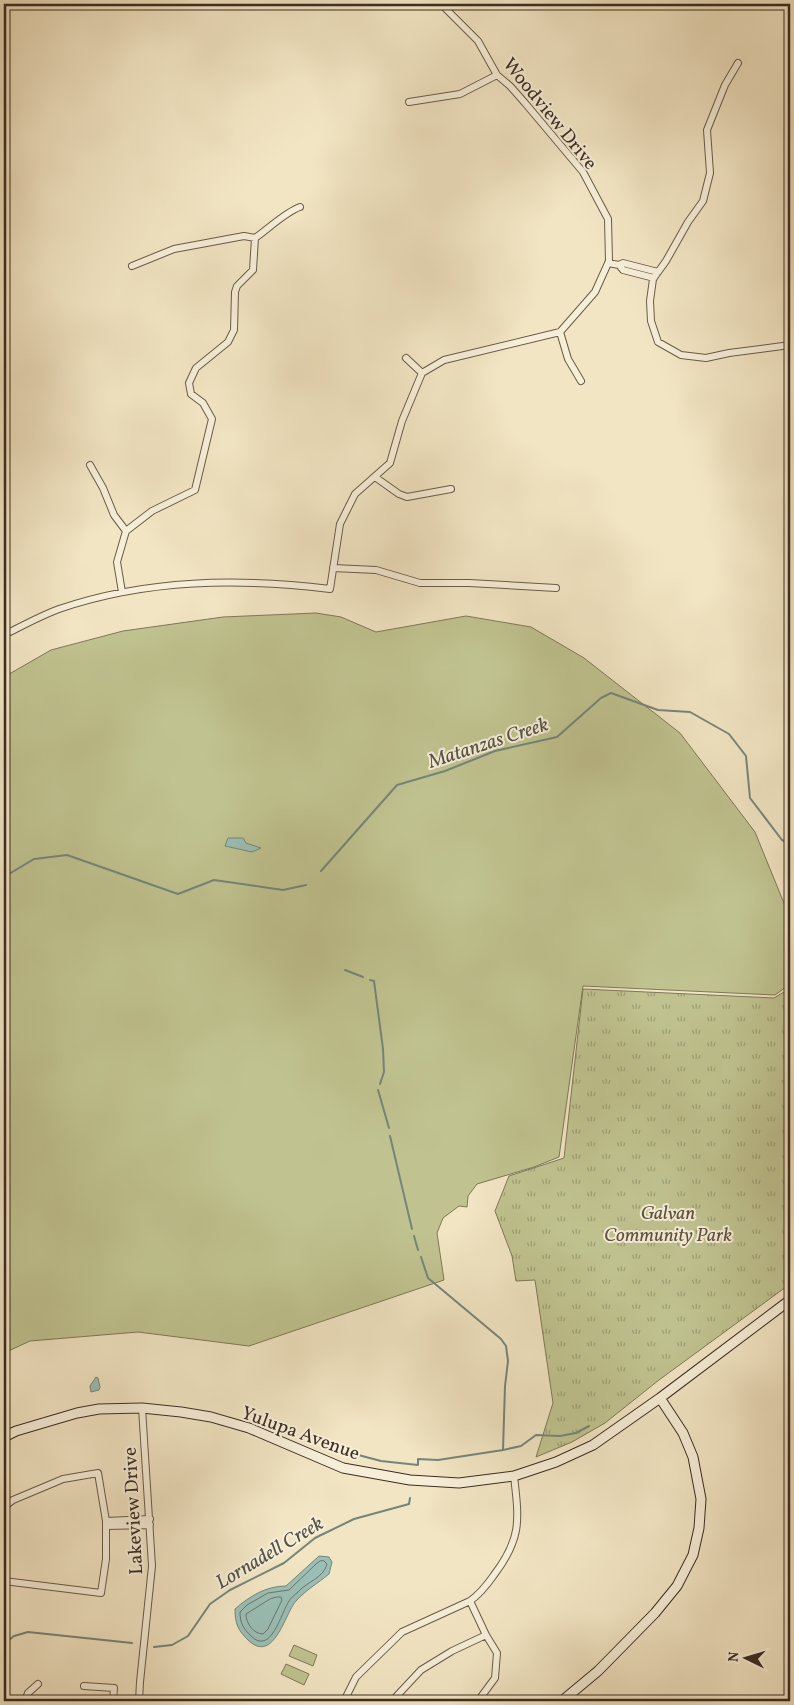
<svg xmlns="http://www.w3.org/2000/svg" width="794" height="1705" viewBox="0 0 794 1705" font-family="Vollkorn,serif">
	<style>
		.grass { fill: #c0c390; stroke: #7e7859 }
		.park { fill: url(#park-tufts); stroke: #7e7859 }
		.water { fill: #9bbfb6; stroke: #75857b }
		.lines { fill: none; stroke-linecap: round; stroke-linejoin: round }
		.shore { stroke: #6b766c; stroke-width: 1 }
		.stream { stroke: #75857b; stroke-width: 2 }
		.street-casing { stroke: #695b4a; stroke-width: 8 }
		.secondary-casing { stroke: #3b2d22; stroke-width: 11 }
		.street { stroke: #f7eed8; stroke-width: 6 }
		.secondary { stroke: #f7eed8; stroke-width: 9 }
		.labels { text-anchor: middle; stroke-width: 4; stroke-linejoin: round; paint-order: stroke }
		.street-label { font-size: 19px; fill: #3b2d22; stroke: #f7eed8 }
		.park-label { font-size: 19px; font-style: italic; fill: #5c523e; stroke: #f7eed8 }
		.water-label { font-size: 20px; font-style: italic; fill: #535247; stroke: #f7eed8 }
	</style>
	<defs>
		<pattern id="park-tufts" width="24" height="20" patternUnits="userSpaceOnUse" patternTransform="scale(1.25)"><rect width="24" height="20" fill="#c0c390"/><path d="M3 7l-1-3M5 7V3M7 7l1-3M15 17l-1-3M17 17v-4M19 17l1-3" fill="none" stroke="#9d9f75"/></pattern>
	</defs>
	<rect width="100%" height="100%" fill="#f2e5c3"/>
	<filter id="stains"><feTurbulence type="fractalNoise" baseFrequency=".004" numOctaves="4"/><feColorMatrix values="0 0 0 0 .2 0 0 0 0 .09 0 0 0 0 .02 0 0 0 .5 -.17"/></filter>
	<radialGradient id="worn" r=".72"><stop offset=".6" stop-color="#630" stop-opacity="0"/><stop offset="1" stop-color="#630" stop-opacity=".3"/></radialGradient>
	<path class="grass" d="M316 613 341 617 376 632 466 616 531 627 584 658 680 733 755 832 790 918 786 987 775 995 583 986 559 1157 534 1167 477 1184 468 1196 467 1207 459 1206 443 1218 437 1233 444 1280 249 1346 138 1332 30 1341 4 1353V677L51 650 123 631 223 617Z
		M294 1645 317 1655 313 1666 289 1656Z
		M286 1664 309 1674 304 1685 281 1674Z"/>
	<path class="park" d="M790 986V1284L659 1380 605 1423 572 1442 536 1457 553 1403 535 1280 516 1281 512 1256 495 1211 509 1176 564 1158 583 989 774 998 789 989Z"/>
	<path class="water" d="M228 838H243L246 843 261 848 252 852 225 846Z
		M96 1377 98 1378 100 1387 99 1390 91 1392 90 1386Z
		M319 1556 329 1557 332 1562 329 1574C317 1584 307 1589 296 1601 285 1613 274 1665 248 1640 238 1630 235 1624 235 1609 250 1596 266 1586 286 1586Z"/>
	<g class="lines">
		<path class="shore" d="M324 1561 327 1564C324 1578 306 1582 297 1593 294 1595 291 1598 289 1601 281 1613 271 1656 251 1636 243 1628 240 1623 240 1612L247 1605 268 1593 289 1590 316 1564 320 1561Z
			M277 1597H281L282 1600 268 1629 263 1634C254 1634 246 1624 246 1614L270 1599Z"/>
		<path class="stream" d="M321 871 397 785 445 771 495 751 557 737 601 698 611 693 658 710 690 712 729 734 746 756 750 798 782 840 790 844
			M4 877 34 859 67 855 178 894 214 880 283 890 306 885
			M345 970 363 977
			M370 980 374 981 383 1049 384 1072 380 1084
			M378 1090 389 1128
			M390 1136 412 1229
			M414 1236 418 1250
			M503 1450 521 1446 536 1435 560 1436 576 1433 589 1426
			M347 1452 381 1461 418 1465V1459L438 1460 503 1450 505 1386 508 1361 506 1346 501 1339 428 1278 421 1257
			M4 1644 14 1636 28 1632 132 1643
			M154 1647 172 1645 188 1636 210 1604 230 1590 284 1563 315 1538 354 1519 409 1504 410 1498"/>
		<g class="street-casing">
			<path id="street" d="M738 63 725 85 707 130 710 173 703 201 688 222 666 261 653 279 650 301 651 321 658 342 681 355 706 358 729 353 790 345
				M409 102 460 94 497 75
				M608 263 619 265 623 270 654 278
				M619 265 623 263 658 272
				M132 266 174 249 244 236 255 238
				M560 332 568 359 581 381
				M406 358 422 373
				M90 465 103 488 114 515 126 531
				M375 477 399 494 407 497 451 489
				M333 568 376 570 420 583H469L556 588
				M122 592 117 562 126 531 152 511 195 490 212 419 203 403 191 394 189 383 196 368 228 342 234 330 235 292 237 286 253 270 255 238C268 229 287 211 300 207
				M4 635C22 626 40 616 59 609 147 579 238 578 330 589L340 524 355 494 390 463 402 421 422 373 444 360 560 332 595 292 609 261 608 219 583 172 525 103 510 86 497 75 478 41 441 4
				M4 1507 13 1500 63 1479 98 1473 106 1521V1559L101 1593 4 1581
				M106 1521 150 1519
				M106 1526 150 1525
				M470 1601 486 1635 497 1653 495 1678 478 1701
				M84 1686 114 1688 113 1701
				M25 1701 28 1693 38 1684
				M139 1701 140 1682 152 1566 142 1408
				M344 1701 356 1677 402 1632 470 1601C480 1594 487 1585 494 1575 522 1538 519 1520 514 1476
				M392 1701 421 1670 452 1651 486 1635"/>
		</g>
		<g class="secondary-casing">
			<path id="secondary" d="M4 1437 16 1431 77 1413 99 1409 142 1408 181 1412 211 1417 249 1428 343 1468 410 1480 459 1483 514 1476 556 1462 593 1445 660 1398 790 1300
				M562 1701 598 1671 655 1613 677 1586 693 1555 699 1528 701 1499 693 1457 683 1433 660 1398"/>
		</g>
		<use href="#street" class="street"/>
		<use href="#secondary" class="secondary"/>
	</g>
	<g class="labels">
		<g class="street-label">
			<text transform="translate(551 113) rotate(51)" y="7">Woodview Drive</text>
			<text transform="translate(301 1432) rotate(20)" y="7">Yulupa Avenue</text>
			<text transform="translate(132 1511) rotate(-93)" y="7">Lakeview Drive</text>
		</g>
		<g class="park-label">
			<text x="668" y="1219">Galvan<tspan x="668" dy="22">Community Park</tspan></text>
		</g>
		<g class="water-label">
			<text transform="translate(488 742) rotate(-18)" y="7">Matanzas Creek</text>
			<text transform="translate(269 1552) rotate(-31)" y="7">Lornadell Creek</text>
		</g>
	</g>
	<rect width="794" height="1705" fill="none" stroke="#f2e5c3" stroke-width="20"/>
	<rect x="5" y="5" width="784" height="1695" fill="none" stroke="#3b2d22" stroke-width="2.5"/>
	<rect x="10" y="10" width="774" height="1685" fill="none" stroke="#3b2d22"/>
	<g transform="translate(746 1658) rotate(275)" stroke="#f7eed8" stroke-width="4" paint-order="stroke">
	<path d="M0-4L9 19L0 12L-9 19Z" fill="#3b2d22"/>
	<text y="-8" font-size="14" font-weight="bold" text-anchor="middle" fill="#3b2d22">N</text>
	</g>
	<rect width="100%" height="100%" filter="url(#stains)"/>
	<rect width="100%" height="100%" fill="url(#worn)"/>
</svg>
